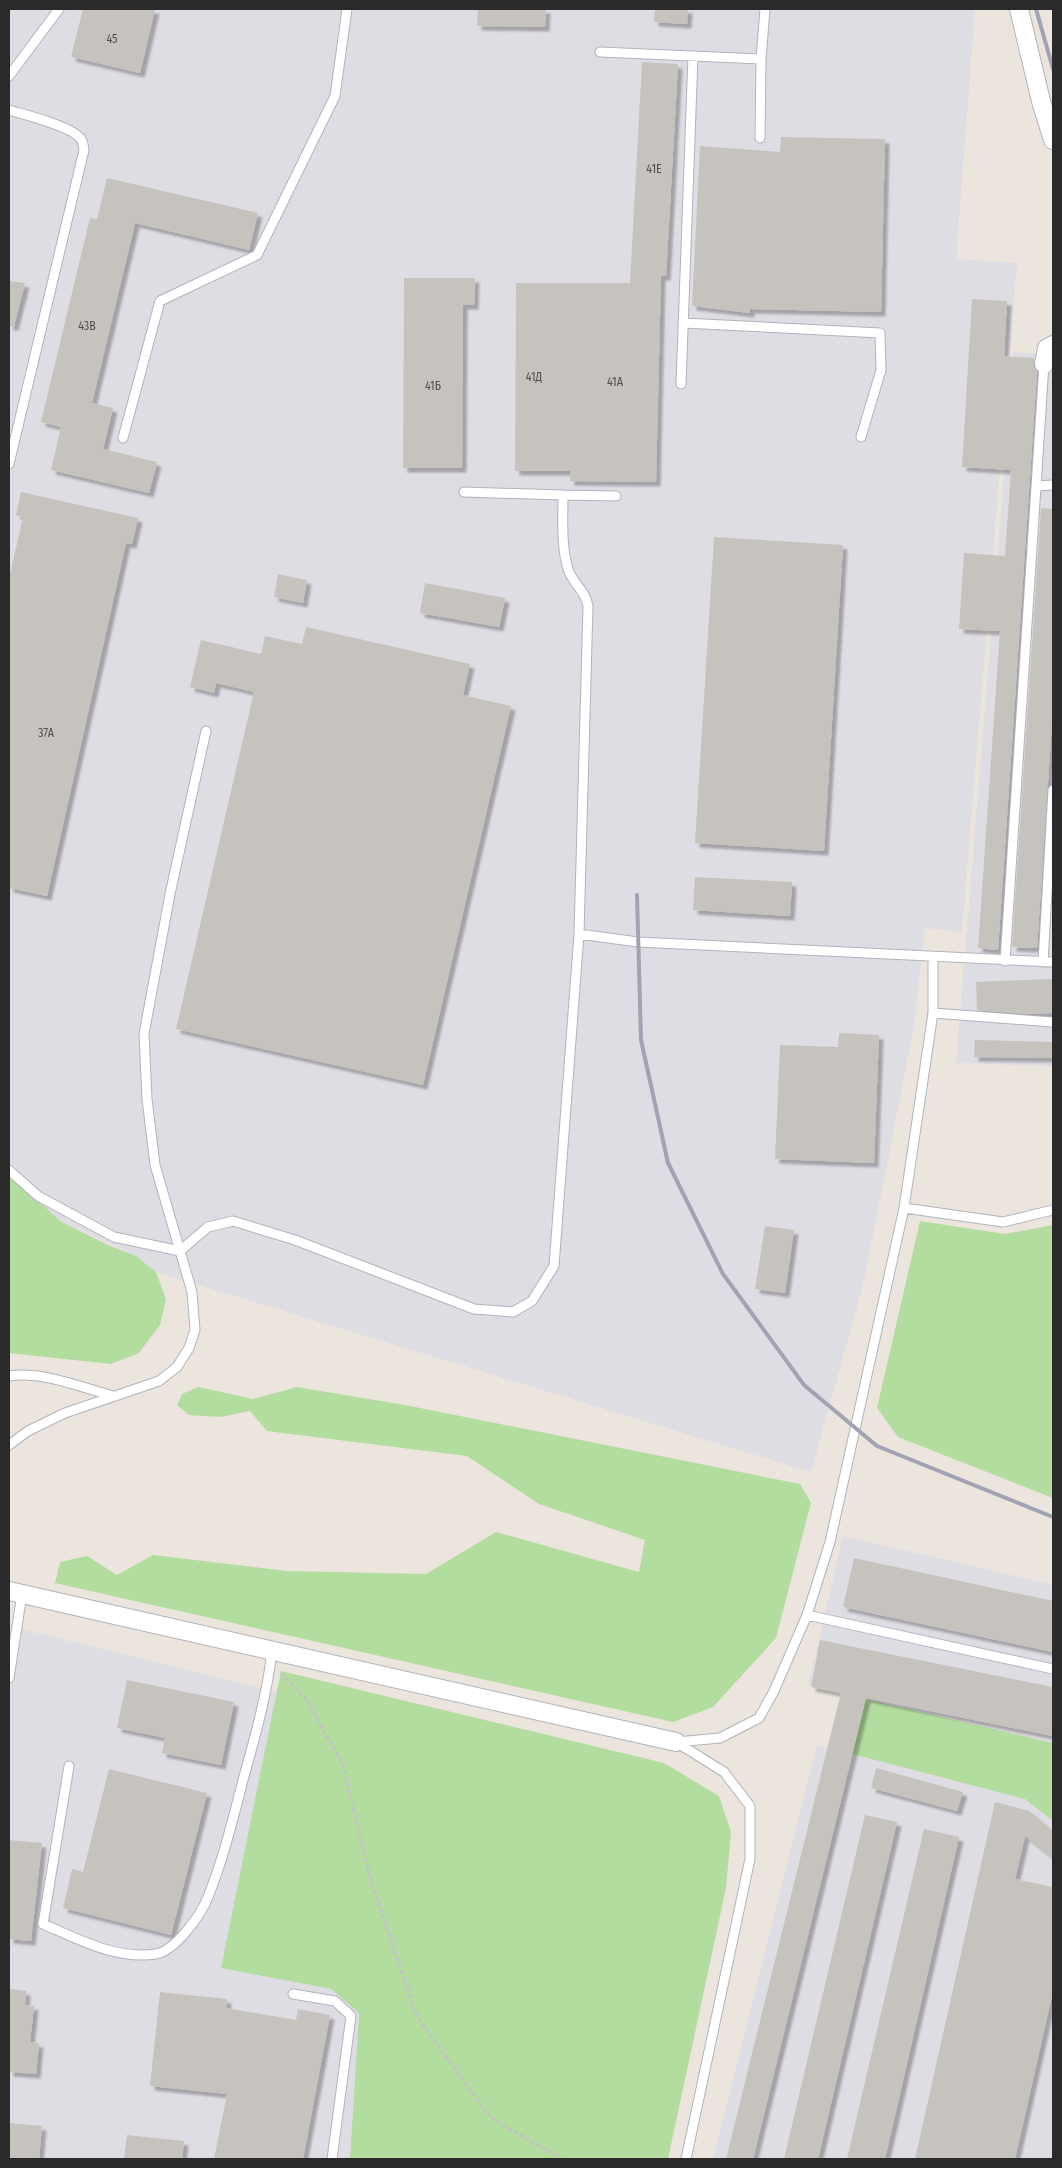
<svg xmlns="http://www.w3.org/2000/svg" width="1062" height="2168" viewBox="0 0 1062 2168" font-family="'Fira Sans Condensed',sans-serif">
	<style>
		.industrial { fill: #dfdde4 }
		.green { fill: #b3dc9f }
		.building { fill: #c6c2bd; filter: url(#shadow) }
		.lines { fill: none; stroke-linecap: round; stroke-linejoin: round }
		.service-casing { stroke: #b1b3bc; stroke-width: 11 }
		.minor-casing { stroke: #b1b3bc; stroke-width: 20 }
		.path { stroke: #c3c3c3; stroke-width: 3; stroke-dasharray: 4 2.5; stroke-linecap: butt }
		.service { stroke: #fff; stroke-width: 9 }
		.minor { stroke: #fff; stroke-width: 18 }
		.rail { stroke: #a1a3b2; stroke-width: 4 }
		.labels { text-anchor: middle; stroke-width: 4; stroke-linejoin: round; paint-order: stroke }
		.number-label { font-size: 12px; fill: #51504f }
	</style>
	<defs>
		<filter id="shadow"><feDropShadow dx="4.5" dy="4.5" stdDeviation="1" flood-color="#0004"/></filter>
	</defs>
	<rect width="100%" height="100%" fill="#ebe5dd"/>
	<path class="industrial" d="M9 9H975L956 259 1017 263 962 932 925 928 914 1026 864 1282 811 1472 156 1272 136 1256 60 1221 9 1173Z
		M1014 352 1053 355V1066L956 1063Z
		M843 1536 1053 1585V1743L808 1685Z
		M9 1626 297 1697 384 2000 353 2159H9Z
		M817 1745 1025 1799 1053 1821V2159H713Z"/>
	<path class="green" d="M9 1173 60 1221 108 1245 136 1256 156 1272 166 1299 160 1325 144 1346 139 1353 111 1364 9 1353Z
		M920 1221 1005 1234 1053 1225V1498L898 1437 877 1408Z
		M198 1387 253 1399 297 1387 405 1405 800 1484 811 1503 776 1638 713 1707 673 1722 55 1583 60 1562 87 1556 117 1575 153 1555 287 1571 426 1574 496 1532 639 1572 645 1540 539 1504 467 1456 267 1431 250 1411 220 1417 189 1415 177 1405 182 1394Z
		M281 1671 664 1763 719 1796 731 1832 726 1888 668 2159H350L359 2013 331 1989 221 1968Z
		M865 1699 1053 1743V1821L1025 1799 852 1754Z"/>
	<path class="building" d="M83 9H155L140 73 71 57Z
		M478 9H546L545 27 477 26Z
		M655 9H688L687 24 654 22Z
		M642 62 678 64 666 276H661L656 482 570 481V471H515L516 283H630Z
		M781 137 885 139 881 312 750 309V313L692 306 700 146 780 152Z
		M107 178 258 213 249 250 135 223 92 403 113 408 103 449 157 462 149 493 51 470 61 427 41 422 90 218 97 219Z
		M404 278H475L474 305H463L462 468H403Z
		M9 281 25 283 14 326H9Z
		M972 299 1007 301 1004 356 1034 358V367L1037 372 998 950 978 948 1000 631 959 629 964 553 1005 556 1011 470 962 467Z
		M21 492 138 518 132 544 126 543 47 896 9 888V579L23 517 16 515Z
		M1041 508 1053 509V707L1037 948 1012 947Z
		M714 537 843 545 824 851 695 843Z
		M278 574 307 580 303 603 274 597Z
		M425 583 505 598 499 627 420 613Z
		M306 627 470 664 463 695 511 706 423 1085 176 1029 254 692 216 683 214 693 190 687 201 640 261 654 265 636 302 644Z
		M695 877 792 882 790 916 693 910Z
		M1053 979V1013L1023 1014 977 1010 976 982Z
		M839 1033 879 1035 874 1163 775 1159 780 1045 838 1047Z
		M975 1040 1053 1042V1058L974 1057Z
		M765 1226 794 1230 785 1293 755 1289Z
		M854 1558 1053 1601V1652L843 1607Z
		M820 1640 1053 1687V1736L866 1698 753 2159H726L841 1693 811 1687Z
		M127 1680 234 1702 221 1765 162 1753 165 1738 117 1728Z
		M876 1768 963 1792 957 1811 871 1788Z
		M109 1769 207 1793 171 1935 63 1908 72 1869 83 1872Z
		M995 1802 1029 1811 1053 1831V1858L1025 1836 1015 1879 1053 1887V1991L1015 2159H915Z
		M865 1815 897 1822 818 2159H784Z
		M924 1829 959 1837 885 2159H847Z
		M9 1840 42 1843 31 1941 9 1939Z
		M9 1989 26 1991 25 2005 34 2006 30 2042 39 2043 36 2074 9 2072Z
		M160 1992 227 1999 226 2008 296 2020 298 2009 330 2015 303 2159H214L227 2094 150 2086Z
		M9 2123 42 2126 39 2159H9Z
		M127 2135 184 2141 182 2159H124Z"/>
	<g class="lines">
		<g class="service-casing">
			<path id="service" d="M600 52 761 59
				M9 76 59 9
				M9 110C26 115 66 125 78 136 83 140 83 144 84 150L9 464
				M760 138 761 59 765 9
				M683 323 880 333 881 370 861 437
				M681 384 693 56
				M123 438 160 301 257 255 335 96 347 9
				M1036 486 1053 485
				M563 495 616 496
				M579 934 638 942 1053 962
				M1005 961 1044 364
				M1043 962 1053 790
				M933 1013 1053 1022
				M9 1170 38 1196 114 1237 180 1251 208 1227 233 1221 295 1240 474 1309 513 1312 532 1301 554 1266 579 934 588 606C586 591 572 583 568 569 561 546 563 518 563 495L464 492
				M904 1208 1003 1222 1053 1210
				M9 1376C43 1371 80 1387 113 1396
				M9 1445 28 1431 65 1413 159 1381 177 1367 189 1348 195 1330 192 1292 155 1165 147 1099 144 1034 170 894 206 731
				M807 1615 1053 1669
				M9 1678 22 1594
				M676 1742 720 1738 759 1718 774 1691 807 1615 830 1542 904 1208 933 1013V958
				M676 1742 724 1772 750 1806V1859L686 2159
				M69 1766 43 1924C78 1939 116 1960 156 1954 175 1951 201 1915 208 1897 223 1860 233 1819 243 1780 255 1737 267 1695 272 1651
				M293 1994 335 2001 351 2016 332 2159"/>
		</g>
		<g class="minor-casing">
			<path id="minor" d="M1019 9 1041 101 1053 140
				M1044 364 1047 348 1053 345
				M9 1591 676 1742"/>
		</g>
		<path class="path" d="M281 1673 307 1700 343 1765 370 1877 417 2017 491 2118 562 2159"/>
		<use href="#service" class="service"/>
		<use href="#minor" class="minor"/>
		<path class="rail" d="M1036 9 1053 69
			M637 895 641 1040 668 1163 723 1274 804 1385 877 1446 1053 1517"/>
	</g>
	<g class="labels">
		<g class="number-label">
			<text x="112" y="43">45</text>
			<text x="654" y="173">41Е</text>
			<text x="87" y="330">43В</text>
			<text x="534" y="381">41Д</text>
			<text x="615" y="386">41А</text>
			<text x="433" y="390">41Б</text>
			<text x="46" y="737">37А</text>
		</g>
	</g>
	<rect width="1062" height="2168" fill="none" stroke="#2a2a2a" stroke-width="20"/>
</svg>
